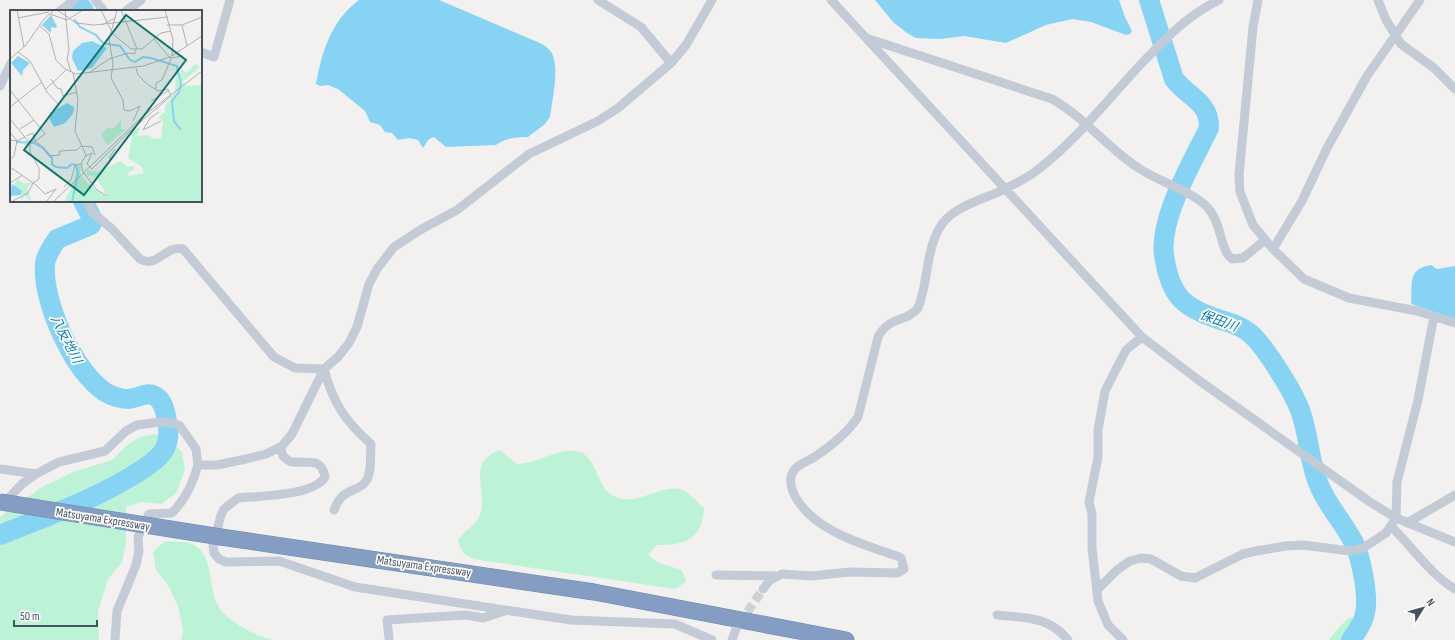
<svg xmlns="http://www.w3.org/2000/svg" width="1455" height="640" viewBox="0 0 1455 640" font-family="'Sofia Sans Condensed','Noto Sans JP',sans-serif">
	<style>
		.green { fill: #bcf3d6 }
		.water { fill: #86d3f4 }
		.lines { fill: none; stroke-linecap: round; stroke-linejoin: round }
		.river { stroke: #86d3f4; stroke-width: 20 }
		.street-tunnel { stroke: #d1d1d3; stroke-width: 9; stroke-dasharray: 9 4.5; stroke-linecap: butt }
		.highway-casing { stroke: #6f88af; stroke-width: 17 }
		.street { stroke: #c3cbd6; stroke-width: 9 }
		.highway { stroke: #849dc3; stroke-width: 16 }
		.highway-bridge-casing { stroke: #6f88af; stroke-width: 17; stroke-linecap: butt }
		.highway-bridge { stroke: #849dc3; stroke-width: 16 }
		.labels { text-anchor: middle; stroke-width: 3.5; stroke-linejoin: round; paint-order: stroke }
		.street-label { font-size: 12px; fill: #475260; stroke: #fff }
		.water-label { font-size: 13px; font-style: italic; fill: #017db1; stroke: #fff }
		.inset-river { fill: none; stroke: #86d3f4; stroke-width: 2 }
		.inset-road { fill: none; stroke: #aeb1b6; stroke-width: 1 }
		.view { fill: #0f766e; fill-opacity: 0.15; stroke: #0f766e; stroke-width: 2 }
		.inset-edge { fill: none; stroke: #475260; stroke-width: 2 }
	</style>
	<rect width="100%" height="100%" fill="#f3f1f0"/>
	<path class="green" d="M155 434 170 440 182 452 185 470 176 493 161 504 142 502 126 507V543L122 562 108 579 98 612 99 640H0V517L42 487 73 472 112 460 126 446 140 437Z
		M499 450 517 464C537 464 555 449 576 451 597 454 596 486 612 495 636 510 659 482 683 490 690 493 698 503 704 508 702 540 685 545 657 545L648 555 659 563 682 570 686 582 675 589 479 560C466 557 462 554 458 540 464 530 476 526 480 515 488 489 466 464 499 450Z
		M165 541C173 542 184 541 192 544 212 552 209 582 215 599 222 620 252 634 272 640H181L183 630 178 606 168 585 156 570 153 552Z
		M1350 617 1359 623 1358 640H1329L1341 625Z"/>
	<path class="water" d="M359 0H439L540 43C546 46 551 50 553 56 559 71 552 101 550 117L545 124 528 137C518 137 504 138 496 145L446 147 434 137 429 139 423 148 418 140 409 138 398 140 392 133 385 132 380 125 370 122 365 111 338 89 328 85 320 86 316 84C322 51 331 21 359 0Z
		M875 0H1119L1125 17 1132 31 1130 34 1126 35 1091 22 1072 19 1046 25 1006 43 964 36 940 39 916 38 907 33 893 22Z
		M1431 265 1437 269 1455 266V319L1411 304C1413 286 1406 269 1431 265Z"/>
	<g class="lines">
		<path class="river" d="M76 0 84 11
			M1149 0 1174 79C1188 97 1210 102 1209 128 1193 161 1159 218 1164 255 1170 296 1183 308 1221 320 1233 324 1244 327 1253 336 1267 350 1295 394 1301 413 1308 433 1309 456 1316 477 1324 502 1342 520 1354 543 1361 557 1369 597 1365 613 1364 622 1356 633 1351 640
			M0 535C49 515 98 499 143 469 150 464 161 457 165 448 169 440 169 430 167 422 166 414 164 405 159 399 148 389 141 398 128 399 121 399 111 396 105 392 73 370 42 302 45 264 46 255 52 247 57 239L91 225 93 220 83 201"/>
		<path class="street-tunnel" d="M740 623 763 589"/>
		<g class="highway-casing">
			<path id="highway" d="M221 537 594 592 846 640"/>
		</g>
		<path class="street" d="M95 0 104 11
			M598 0 641 27 671 63
			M831 0 1142 337 1197 379 1370 502 1396 518 1455 542
			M1258 0 1253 27 1239 175 1240 192 1253 225 1273 249 1304 279 1349 298 1417 311 1455 323
			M1378 0 1386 20 1401 44 1434 68 1455 89
			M60 11 74 0
			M126 11 141 0
			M869 39 1052 99C1087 119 1108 149 1140 169 1160 182 1192 191 1208 208 1222 223 1220 251 1232 259L1243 258 1265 240
			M201 52 214 57 230 0
			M0 86 11 63
			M87 201 93 213 111 228 140 259C158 269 164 245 183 249L274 357 295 368 324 369
			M1273 249 1302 201 1327 148 1367 76 1420 0
			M324 369C333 403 345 421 371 444 370 454 372 473 366 481 357 494 343 486 334 510
			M280 447 283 456 289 461C304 466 321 454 325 477 314 496 259 496 238 498L224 509 221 515 213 546 214 553 219 559 226 562 279 561 355 587 571 620 675 624 712 640
			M0 469 36 474 59 462 105 451 126 431 137 425 160 422 174 423 180 426 196 449 198 465
			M3 504 22 484 36 474
			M1407 523 1455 495
			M1392 527C1411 546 1433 577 1455 589
			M716 575 775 576
			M763 589 770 580 782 574 811 576 850 572 897 573 904 569 901 558 897 556C861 544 809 529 793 492 790 484 789 476 795 469 800 463 809 461 816 456 831 446 848 432 858 417L878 337C890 315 906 323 918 308 929 281 925 249 942 224 956 205 985 199 1005 189 1015 184 1027 178 1036 171 1075 142 1109 98 1142 63 1166 38 1188 15 1219 0
			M1097 590 1117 570 1130 561 1141 558 1151 559 1181 576 1195 578 1243 554 1256 551 1286 546 1303 545 1350 551 1363 548 1386 533 1396 518 1397 482 1418 400 1434 316
			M997 615C1025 618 1049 616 1068 640
			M389 638 387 620 466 615 483 618 505 611
			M115 640 117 611 136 565 139 551 138 537 149 514 172 513C186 498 192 485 198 465H217L246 459 266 454 282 446 292 434 324 369 338 357 349 343 357 327 369 284 377 269 394 247 420 230 457 210 529 154 598 121 618 108 671 63 686 45 712 0
			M732 640 736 629
			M1123 640 1108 625 1098 601 1092 548V514L1089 502 1098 457V430L1105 391 1126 350 1142 337"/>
		<use href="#highway" class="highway"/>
		<g class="highway-bridge-casing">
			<path id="highway-bridge" d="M0 502 221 537"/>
		</g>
		<use href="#highway-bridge" class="highway-bridge"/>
	</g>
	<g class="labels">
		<g class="street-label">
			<text transform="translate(103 519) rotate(9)" y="4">Matsuyama Expressway</text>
			<text transform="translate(424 566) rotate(8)" y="4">Matsuyama Expressway</text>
		</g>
		<g class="water-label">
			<text transform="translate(1219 320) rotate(20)" y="5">保田川</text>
			<text transform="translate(67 339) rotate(63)" y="5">八反地川</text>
		</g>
	</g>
	<g transform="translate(10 10)">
		<rect width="192" height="192" fill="#f3f1f0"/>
		<path d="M185 54 190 57 172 72 177 76 192 75V192H54L62 177 67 155 71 156 70 164 78 174 98 188 86 167 76 165 78 160 88 162 111 151 117 157 124 156V160L117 163 119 166 134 163 132 157 118 148 123 121 131 116 127 126 139 125 143 129 151 128 153 112 149 108 152 103H155V96L165 82 166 58 171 65V58L176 63ZM111 110V119H116L97 135 91 125 97 118H104ZM7 169 13 173H22L17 178 22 192 15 186 9 192 13 185 3 177Z" fill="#bcf3d6"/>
		<path d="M41 5 47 16 46 18 41 17V23L32 15ZM82 31 97 38 82 58 68 61 62 48 63 41 72 33ZM8 46 20 53 13 60 12 66 1 53ZM57 93 64 97 63 104 55 113 44 117 40 110V103ZM2 174 12 181 11 185 0 186Z" fill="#86d3f4"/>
		<path class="inset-river" d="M64 9 70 17 86 25 93 33 110 36 120 50 125 52 133 47 141 48 167 56 171 74 169 82 162 91 164 111 171 120M6 132 24 133 33 138 42 148V154L46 157 57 158 62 154 66 155 68 164 62 192"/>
		<path class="inset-road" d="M7 0 14 37M47 0 66 13 84 15 158 7M55 0 59 40 57 49 61 62M91 0 103 24 121 39H132L151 23 161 21M111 0 127 39M155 0 163 30 162 46M40 4 57 10 73 0M8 8 39 2M105 8 99 29 103 54 101 68 113 90 114 100 120 101 130 96 123 111M92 15 105 8 107 0M157 15H172L192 7M172 15 177 36M30 16 39 24 46 50 55 59 66 64 133 56 160 47 192 26M144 29 161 49 152 70 146 73V79M8 42 20 51 37 82 48 94M161 48 173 46M0 49 16 35 34 9 44 0M80 62 99 49 118 43 125 44V40M63 63 68 90 65 121 76 145 71 154 73 162 87 180 97 186M41 69 47 78 51 79 53 86 67 82M36 79 56 60M0 80 35 124 25 131M141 91 159 80M0 97 32 72M149 102 140 108 133 120 151 111M0 109 18 131H25L33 137 39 146 49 145 50 141 67 140 71 136M10 119 24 110M0 122 7 131 4 146 0 150M16 126 23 123 25 131M0 130 7 131 15 127M72 136 82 137 85 145M76 146 82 143 77 154 82 159 120 121 161 86 158 79 148 81 137 74 128 65 126 58M101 149 99 148 105 139M0 157 26 175 35 184 46 179 36 192M0 173 13 165M54 177 61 170 65 155 71 154M1 192 18 183 23 173 29 169V158L20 142V132M43 192 132 107 192 61"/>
		<path class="view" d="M116 5 176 50 74 185 14 140Z"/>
		<rect width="192" height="192" class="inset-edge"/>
	</g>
	<g transform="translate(1423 608) rotate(53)" stroke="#ffffff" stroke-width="3" paint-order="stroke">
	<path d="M0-3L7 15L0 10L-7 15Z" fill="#475260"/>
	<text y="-6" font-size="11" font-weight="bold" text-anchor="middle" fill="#475260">N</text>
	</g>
	<path d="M14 620v6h83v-6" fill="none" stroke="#475260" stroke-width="2"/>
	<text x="20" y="620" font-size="12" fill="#475260" stroke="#ffffff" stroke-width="3" paint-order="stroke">50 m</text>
</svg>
